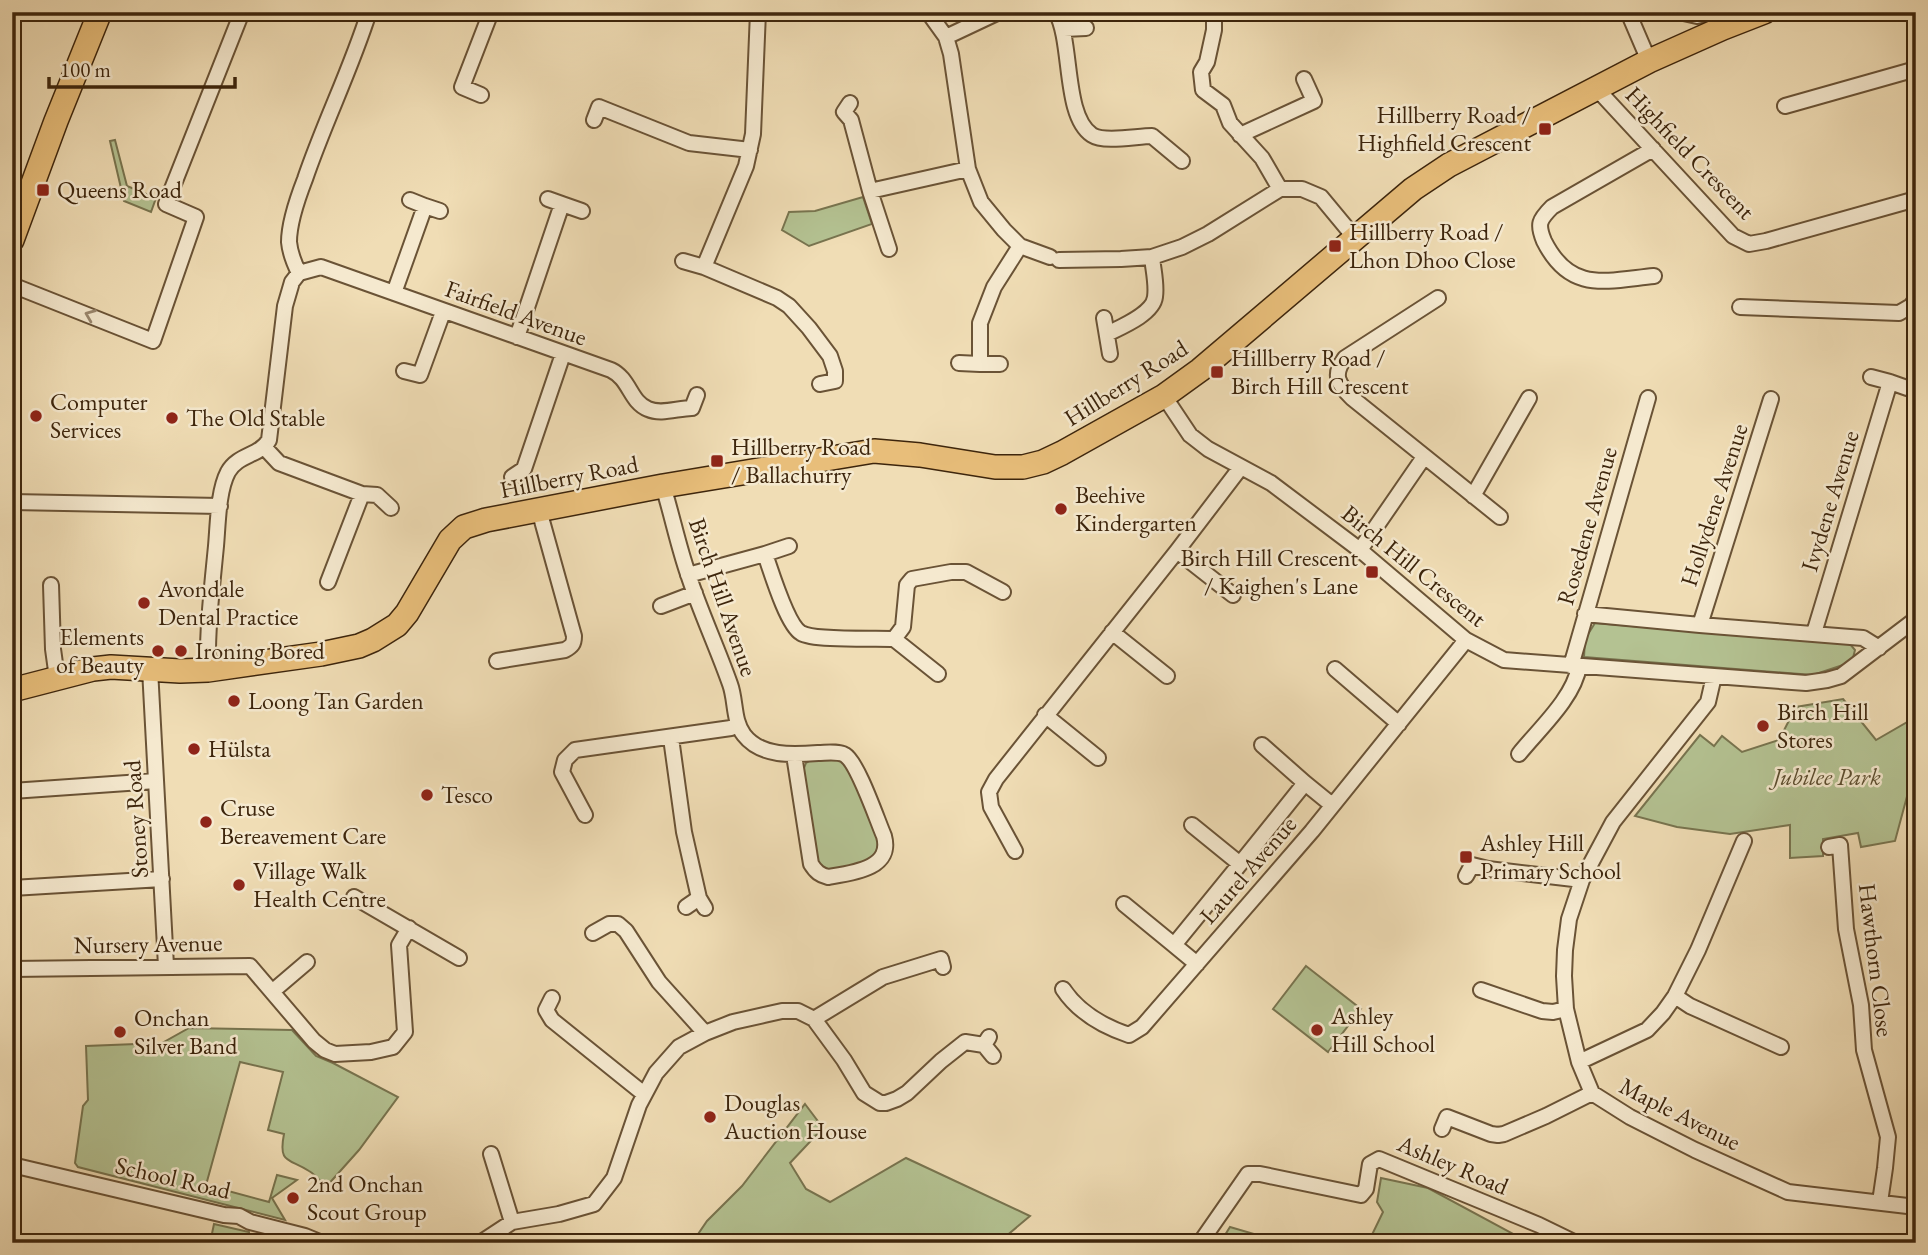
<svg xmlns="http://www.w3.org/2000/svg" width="1928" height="1255" viewBox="0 0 1928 1255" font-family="'EB Garamond',serif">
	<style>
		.green { fill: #b4c292; stroke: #78744f; stroke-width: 2 }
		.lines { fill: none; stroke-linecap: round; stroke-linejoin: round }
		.minor-casing { stroke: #6a5336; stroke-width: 18 }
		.trunk-casing { stroke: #3d250c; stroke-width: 26 }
		.minor { stroke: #f5e9cf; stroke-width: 14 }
		.trunk { stroke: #e8be7a; stroke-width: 23 }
		.oneway { stroke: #99876e }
		.poi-dot { fill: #8f2418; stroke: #f5e9cf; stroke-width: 2.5 }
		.labels { text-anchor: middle; stroke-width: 5; stroke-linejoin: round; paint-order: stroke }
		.poi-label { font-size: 24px; fill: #3d250c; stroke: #f5e9cf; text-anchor: start }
		.street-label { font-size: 24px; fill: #3d250c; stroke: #f5e9cf }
		.park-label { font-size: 24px; font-style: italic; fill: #5b4c2e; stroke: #f5e9cf }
	</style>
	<rect width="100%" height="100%" fill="#f0ddb5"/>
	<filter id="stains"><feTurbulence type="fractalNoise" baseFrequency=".00286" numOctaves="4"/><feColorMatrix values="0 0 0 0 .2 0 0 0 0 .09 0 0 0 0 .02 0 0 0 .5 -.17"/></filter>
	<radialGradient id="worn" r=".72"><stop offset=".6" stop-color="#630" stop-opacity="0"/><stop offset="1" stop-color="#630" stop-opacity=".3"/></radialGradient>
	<path class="green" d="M115 140 127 186 156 198 151 212 124 201 110 141Z
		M863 197 872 224 809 246 782 230 789 212 815 211Z
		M1595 623 1850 644 1855 650 1853 658 1843 665 1813 675 1584 657 1585 639Z
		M1843 699 1876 740 1916 717V763L1895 841 1861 847 1858 833 1823 839V856L1790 858V825L1730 834 1677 827 1635 816 1700 735 1714 746 1722 736 1742 752 1779 740 1796 707Z
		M816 757 838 758 850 769 881 846 871 861 833 872 821 869 817 863 802 773 806 763Z
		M1306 966 1361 1009 1328 1052 1273 1009Z
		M189 1028 292 1030 316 1056 333 1063 398 1097 359 1150 326 1187C321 1182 316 1175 309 1171 289 1158 278 1164 284 1134L268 1130 283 1072 240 1062 206 1185 269 1202 277 1175 297 1180 272 1198 285 1220 78 1167 75 1163 83 1106 88 1100 86 1046 162 1043Z
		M805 1104 823 1128 790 1163 806 1189 830 1202 906 1158 1030 1216 998 1243H692L707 1221 742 1186Z
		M1381 1178 1428 1188 1530 1243H1368L1383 1212 1377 1202Z
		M214 1224 249 1232V1243H210Z
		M1230 1227 1285 1243H1220Z"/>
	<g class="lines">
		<g class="minor-casing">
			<path id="minor" d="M758 12 753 134 746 166 704 267 777 298 789 306 809 328 830 356 835 371V381L820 384
				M928 12 946 37 951 54 968 169 981 202 1004 230 1020 246 1050 257
				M1056 12C1073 42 1063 116 1092 135 1104 143 1137 136 1152 136L1182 161
				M1214 12V30L1207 62 1201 72 1203 90 1223 105 1230 123 1262 158 1280 189
				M1628 12 1649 61
				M1679 12 1697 16 1715 12
				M1064 29 1086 28
				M946 37 999 12
				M1596 88 1733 236 1749 244 1766 241 1916 199
				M481 95 462 87 491 12
				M850 103 844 112 851 120 870 191 889 249
				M1785 106 1916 69
				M594 120 599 107 689 143 750 150
				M1240 135 1314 101 1304 79
				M1653 149 1552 207C1539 220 1537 224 1544 241 1570 293 1605 281 1654 276
				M870 191 968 169
				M548 199 562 204
				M410 200 425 206
				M1059 260 1121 259 1152 257 1182 247 1208 234 1280 189H1302L1321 197 1355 238
				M683 261 704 267
				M299 273 321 267 611 370C630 379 630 402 648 409 661 415 678 408 692 408L697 395
				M12 285 153 341 196 217 166 204 242 12
				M394 293 425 206 440 211
				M1438 298 1345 358C1332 375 1338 384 1352 398L1500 517
				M1740 307 1899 313 1911 306 1916 299
				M1104 318 1110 354
				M1107 334C1121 327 1153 314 1155 297 1157 284 1153 269 1152 257
				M517 337 562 204 582 211
				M959 363 980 364V323L994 287 1020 246
				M980 364H1000
				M404 371 420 375 443 312
				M1890 382 1907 388
				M1164 396 1190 435 1208 449 1271 483 1360 550 1466 640 1504 660 1806 683 1827 680 1841 676 1916 619
				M265 448 279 463 362 494 377 495 391 508
				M512 477 524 469 563 354
				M663 486C672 515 678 545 688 574 700 611 717 647 730 684 736 700 733 721 744 735 761 757 793 755 818 753 826 753 838 751 845 755 858 763 877 820 884 836 893 869 852 873 828 877 820 875 816 872 811 864L794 755
				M1473 496 1529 398
				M12 502 220 506
				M1360 550 1424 457
				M1177 551 1233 595
				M765 554 789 546
				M688 575 765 554C771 571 787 625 801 633 814 641 876 638 894 639L903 627 907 585 912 579 951 572H966L1003 592
				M328 582 362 494
				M51 585 53 649 57 678
				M661 606 695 593
				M1585 614 1700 625 1863 638 1879 648
				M1700 625 1771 399
				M1112 632 1167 676
				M1814 633 1890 382 1871 377
				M894 639 938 674
				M497 661 565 650C572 646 574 644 574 636L539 510
				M1571 666 1648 398
				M150 669 166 966
				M1335 669 1399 724
				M208 670C207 628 212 588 216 546 218 524 218 491 228 472 238 454 260 456 269 440L285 306 292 282 299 273C294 263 290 253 289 242 289 223 298 197 305 179 324 123 351 69 369 12
				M1714 676 1708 702 1613 822 1582 880 1569 919 1565 950 1564 976 1566 1009 1579 1062 1592 1093 1630 1117 1695 1150 1788 1192 1916 1207
				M1045 715 1098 758
				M671 738 684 832 699 898 705 908
				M1262 745 1305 783
				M1519 754C1539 729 1574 698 1579 666
				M12 791 156 781
				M585 815 562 772 565 760 575 750 731 728 738 723
				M1192 825 1240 864 1305 783 1332 805
				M1829 847 1840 845 1846 929 1861 1005 1864 1050 1888 1137 1885 1168 1880 1202
				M1015 851 991 807 989 792 996 779 1177 551 1241 467
				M1466 876 1472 865 1488 869 1582 880
				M12 888 162 879
				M354 897 459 958
				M1124 904 1174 945
				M686 907 699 898
				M593 933 609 924H618L626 931 659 982 705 1033
				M1197 964 1174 945 1240 864
				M12 969 250 966 314 1041 325 1050 335 1054 371 1052 393 1047 405 1032 399 945 409 928
				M1063 989C1079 1013 1102 1026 1129 1035L1142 1027 1312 831 1466 640
				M1481 990 1542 1011 1553 1012 1566 1009
				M273 991 307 962
				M1675 996 1690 1006 1781 1047
				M552 998 546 1010 552 1020 644 1094
				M814 1019 883 977 941 959 943 967
				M984 1045 993 1056
				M1579 1062 1647 1030 1663 1013 1675 996 1698 950 1744 841
				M1442 1129 1447 1117 1491 1134 1498 1135 1504 1134 1546 1116 1592 1093
				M491 1154 512 1222
				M12 1165 224 1215 239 1216 250 1222 305 1236 322 1243
				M480 1243 512 1222 559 1214 594 1204 614 1178 639 1105 656 1073 679 1047 705 1033 733 1022 764 1015 782 1011H798L814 1019 844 1060 864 1093 880 1103H886L897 1099 907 1093 941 1061 965 1042 984 1045 989 1037
				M1200 1243 1248 1174H1260L1361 1195 1366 1189 1370 1164 1379 1159 1539 1225 1576 1243"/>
		</g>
		<g class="trunk-casing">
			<path id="trunk" d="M12 240 56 121 100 12
				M12 690 93 669 111 667 180 671 208 670 321 654 359 646 373 640 397 625 407 613 450 540 464 527 486 520 663 486 874 451 920 455 995 467H1023L1043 462 1062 453 1164 396 1200 370 1413 189 1449 165 1649 61 1723 28 1764 12"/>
		</g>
		<use href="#minor" class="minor"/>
		<use href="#trunk" class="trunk"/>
	</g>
	<defs><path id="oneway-chevron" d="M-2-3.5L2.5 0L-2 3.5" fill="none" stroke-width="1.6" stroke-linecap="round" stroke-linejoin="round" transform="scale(1.75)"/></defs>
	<use class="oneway" href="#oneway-chevron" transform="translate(90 315) rotate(-158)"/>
	<g class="poi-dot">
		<rect x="1538" y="122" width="14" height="14" rx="3.5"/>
		<rect x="36" y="183" width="14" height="14" rx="3.5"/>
		<rect x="1328" y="239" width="14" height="14" rx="3.5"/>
		<rect x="1210" y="365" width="14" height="14" rx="3.5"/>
		<circle cx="36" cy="416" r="7"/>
		<circle cx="172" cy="418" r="7"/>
		<rect x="710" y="454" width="14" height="14" rx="3.5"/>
		<circle cx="1061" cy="509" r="7"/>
		<rect x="1365" y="565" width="14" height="14" rx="3.5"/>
		<circle cx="144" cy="603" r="7"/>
		<circle cx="158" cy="651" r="7"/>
		<circle cx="181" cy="651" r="7"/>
		<circle cx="234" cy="701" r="7"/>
		<circle cx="1763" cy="726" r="7"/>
		<circle cx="194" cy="749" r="7"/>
		<circle cx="427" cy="795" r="7"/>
		<circle cx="206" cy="822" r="7"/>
		<rect x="1459" y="850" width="14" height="14" rx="3.5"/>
		<circle cx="239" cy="885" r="7"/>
		<circle cx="1317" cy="1030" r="7"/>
		<circle cx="120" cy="1032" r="7"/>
		<circle cx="710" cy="1117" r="7"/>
		<circle cx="293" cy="1198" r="7"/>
	</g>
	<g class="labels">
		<g class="poi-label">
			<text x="1531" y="123" text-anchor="end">Hillberry Road /<tspan x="1531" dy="28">Highfield Crescent</tspan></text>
			<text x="57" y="198">Queens Road</text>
			<text x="1349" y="240">Hillberry Road /<tspan x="1349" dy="28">Lhon Dhoo Close</tspan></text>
			<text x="1231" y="366">Hillberry Road /<tspan x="1231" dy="28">Birch Hill Crescent</tspan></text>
			<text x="50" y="410">Computer<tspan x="50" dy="28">Services</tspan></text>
			<text x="186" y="426">The Old Stable</text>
			<text x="731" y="455">Hillberry Road<tspan x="731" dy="28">/ Ballachurry</tspan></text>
			<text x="1075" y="503">Beehive<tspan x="1075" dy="28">Kindergarten</tspan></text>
			<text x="1358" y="566" text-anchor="end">Birch Hill Crescent<tspan x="1358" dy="28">/ Kaighen's Lane</tspan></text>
			<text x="158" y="597">Avondale<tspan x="158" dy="28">Dental Practice</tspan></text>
			<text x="144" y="645" text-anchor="end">Elements<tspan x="144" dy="28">of Beauty</tspan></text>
			<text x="195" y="659">Ironing Bored</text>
			<text x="248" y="709">Loong Tan Garden</text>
			<text x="1777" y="720">Birch Hill<tspan x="1777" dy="28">Stores</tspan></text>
			<text x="208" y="757">Hülsta</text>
			<text x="441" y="803">Tesco</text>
			<text x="220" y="816">Cruse<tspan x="220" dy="28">Bereavement Care</tspan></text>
			<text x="1480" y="851">Ashley Hill<tspan x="1480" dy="28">Primary School</tspan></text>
			<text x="253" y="879">Village Walk<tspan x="253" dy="28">Health Centre</tspan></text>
			<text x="1331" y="1024">Ashley<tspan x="1331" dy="28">Hill School</tspan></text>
			<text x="134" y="1026">Onchan<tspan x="134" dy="28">Silver Band</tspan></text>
			<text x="724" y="1111">Douglas<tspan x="724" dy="28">Auction House</tspan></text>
			<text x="307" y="1192">2nd Onchan<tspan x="307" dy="28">Scout Group</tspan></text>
		</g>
		<g class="street-label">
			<text transform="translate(1690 153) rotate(46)" y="8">Highfield Crescent</text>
			<text transform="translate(516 313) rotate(20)" y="8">Fairfield Avenue</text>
			<text transform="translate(1126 383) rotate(-32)" y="8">Hillberry Road</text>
			<text transform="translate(569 477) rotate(-11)" y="8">Hillberry Road</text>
			<text transform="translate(1830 501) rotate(-73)" y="8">Ivydene Avenue</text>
			<text transform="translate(1714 505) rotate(-72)" y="8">Hollydene Avenue</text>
			<text transform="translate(1587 526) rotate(-74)" y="8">Rosedene Avenue</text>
			<text transform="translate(1414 566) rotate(39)" y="8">Birch Hill Crescent</text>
			<text transform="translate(723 597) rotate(71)" y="8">Birch Hill Avenue</text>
			<text transform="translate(136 819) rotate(-94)" y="8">Stoney Road</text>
			<text transform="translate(1248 870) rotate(-49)" y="8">Laurel Avenue</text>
			<text transform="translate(148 944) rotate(-1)" y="8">Nursery Avenue</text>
			<text transform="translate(1876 960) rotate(83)" y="8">Hawthorn Close</text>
			<text transform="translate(1680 1114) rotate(27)" y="8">Maple Avenue</text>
			<text transform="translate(1453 1165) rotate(23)" y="8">Ashley Road</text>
			<text transform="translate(173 1178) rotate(13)" y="8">School Road</text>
		</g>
		<g class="park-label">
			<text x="1827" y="785">Jubilee Park</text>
		</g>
	</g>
	<rect width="1928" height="1255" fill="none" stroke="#f0ddb5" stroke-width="42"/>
	<rect x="14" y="14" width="1900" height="1227" fill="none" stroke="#3d250c" stroke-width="3.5"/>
	<rect x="21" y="21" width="1886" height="1213" fill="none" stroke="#3d250c" stroke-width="2"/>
	<path d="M49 77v10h186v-10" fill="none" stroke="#3d250c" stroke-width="3.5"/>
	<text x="60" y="77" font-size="21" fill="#3d250c" stroke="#f5e9cf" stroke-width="5" paint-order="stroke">100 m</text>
	<rect width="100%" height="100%" filter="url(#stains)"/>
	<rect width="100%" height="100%" fill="url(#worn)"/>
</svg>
